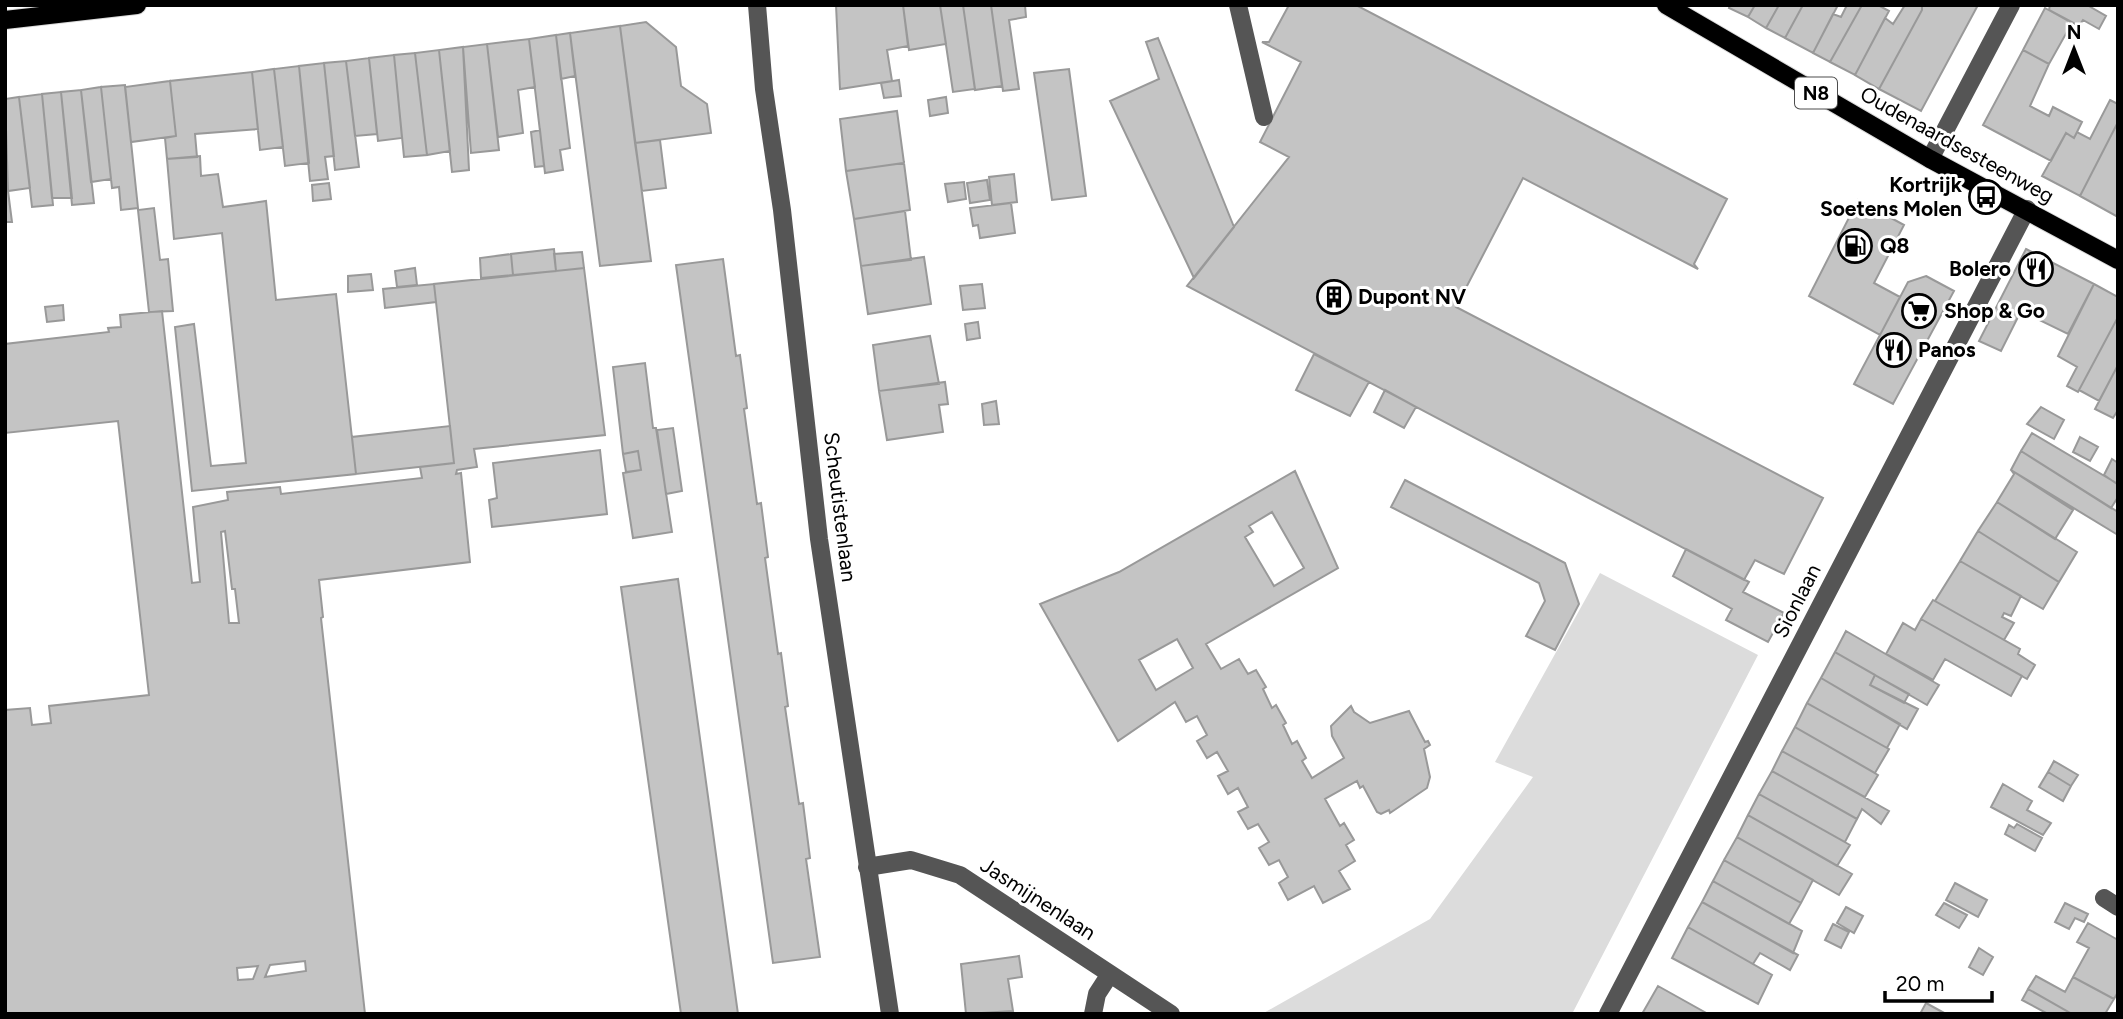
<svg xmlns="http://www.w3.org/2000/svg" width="2123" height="1019" viewBox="0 0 2123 1019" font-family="Figtree,sans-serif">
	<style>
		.green { fill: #dcdcdc }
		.building { fill: #c4c4c4; stroke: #999; stroke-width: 2; fill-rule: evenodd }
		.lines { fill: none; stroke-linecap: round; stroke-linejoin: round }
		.major-casing { stroke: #dbdbdb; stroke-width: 20 }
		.minor { stroke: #555; stroke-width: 18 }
		.major { stroke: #000; stroke-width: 18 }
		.labels { text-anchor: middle; stroke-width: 6; stroke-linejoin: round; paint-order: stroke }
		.shield { fill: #fff; stroke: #4c4c4c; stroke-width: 2 }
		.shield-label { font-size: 19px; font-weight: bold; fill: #000 }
		.street-label { font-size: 21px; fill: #000; stroke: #fff }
		.poi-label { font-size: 21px; font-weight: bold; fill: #000; stroke: #fff; text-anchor: start }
	</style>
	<rect width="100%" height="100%" fill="#fff"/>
	<path class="green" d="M1600 573 1758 655 1572 1014H1262L1430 919 1533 777 1495 762Z"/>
	<path class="building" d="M836 5H903L908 46 887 50 892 81 840 89Z
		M903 5H940L946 44 909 50Z
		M940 5H963L975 89 953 92Z
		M963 5H991L1002 86 975 90Z
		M991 5H1025L1026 17 1009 20 1019 89 1003 91Z
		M1289 5H1356L1727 199 1694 264 1698 269 1523 178 1456 307 1823 498 1784 574 1755 560 1744 580 1187 286 1289 157 1260 142 1301 62 1262 42H1269Z
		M1730 5H1755L1748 17 1729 8Z
		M1755 5H1779L1766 28 1748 17Z
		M1779 5H1803L1785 38 1766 28Z
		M1803 5H1838L1813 53 1785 38Z
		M1847 5H1862L1830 62 1813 53 1833 14 1841 17Z
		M1862 5H1878L1889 11 1855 75 1830 62Z
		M1905 5H1922V10L1879 89 1855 75 1885 18 1893 24Z
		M1922 5H1978L1921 111 1879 89 1922 10Z
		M2050 5H2087L2106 16 2099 29 2083 20 2079 26 2049 10Z
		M2045 8 2072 23 2049 64 2023 50Z
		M646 22 676 47 681 86 707 104 711 133 635 143 620 26Z
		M620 26 651 261 600 266 570 33Z
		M570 33 575 76 561 79 556 35Z
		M556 35 570 148 560 150 563 170 545 173 529 39Z
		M1158 38 1234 227 1194 278 1110 101 1159 79 1146 42Z
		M529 39 535 87 518 90 523 133 498 137 487 44Z
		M487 44 499 150 471 153 463 47Z
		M463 47 469 170 452 172 439 50Z
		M439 50 450 151 427 155 415 53Z
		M2023 50 2049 64 2030 106 2049 116 2053 107 2082 122 2074 138 2066 133 2051 161 1983 125Z
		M415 53 427 155 404 157 394 55Z
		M394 55 402 138 378 141 369 58Z
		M369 58 377 134 355 136 346 61Z
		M346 61 359 167 335 170 324 63Z
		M324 63 334 156 325 157 328 179 310 181 299 66Z
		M299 66 309 163 285 166 274 69Z
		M274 69 283 147 260 150 252 72Z
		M1069 69 1086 196 1052 200 1034 73Z
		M252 72 258 129 195 134 197 157 167 159 165 138 176 136 170 81Z
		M899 80 901 96 884 98 881 83Z
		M170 81 176 136 131 142 125 87Z
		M125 85 138 208 121 210 119 187 112 188 101 87Z
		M101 87 111 179 91 182 81 90Z
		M81 90 94 203 72 205 61 92Z
		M61 92 72 198H52L42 94Z
		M42 94 53 205 32 207 19 97Z
		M19 97 30 188 8 191 5 99Z
		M946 97 948 113 930 116 928 100Z
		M2110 100 2118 104V122L2080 196 2042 176 2066 133 2074 138 2077 132 2090 139Z
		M897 111 904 163 846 171 840 119Z
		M2118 122V217L2080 196Z
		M540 130 544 166 535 167 531 132Z
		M660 140 666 188 642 191 635 143Z
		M200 156 201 176 218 174 223 207 266 201 276 300 336 294 356 474 192 491 175 327 194 324 211 466 246 463 222 233 174 239 167 159Z
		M904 163 910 210 854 219 846 171Z
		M5 169 8 191 12 222H5Z
		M1014 174 1017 202 992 205 989 177Z
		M987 180 990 200 970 203 967 183Z
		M964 182 966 199 948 202 945 184Z
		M329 183 331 199 313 201 312 185Z
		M1858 200 1904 225 1874 283 1900 297 1880 335 1809 296Z
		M1011 203 1015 233 980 238 978 225 973 226 970 208Z
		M154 208 160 260 168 259 173 311 149 312 138 210Z
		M905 211 911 260 861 266 854 219Z
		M554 249 556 271 513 275 511 254Z
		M2026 249 2094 284 2068 334 2021 311 2001 351 1979 341Z
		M582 252 584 268 556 271 554 254Z
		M511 254 513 275 481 278 480 258Z
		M924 257 931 304 868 314 861 266Z
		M723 259 736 356 740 355 747 408 744 409 757 504 761 503 768 557 765 558 778 654 781 653 788 706 785 707 799 804 803 803 810 858 806 859 820 957 773 963 676 265Z
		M415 268 417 285 397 287 395 271Z
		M584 268 605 435 474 449 477 467 457 470 456 474 461 473 470 562 319 580 323 617 321 618 365 1014H5V710L30 708 32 725 51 723 49 706 149 695 118 421 5 433V344L109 332 108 328 121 327 120 315 162 311 192 583 200 582 193 507 228 500 227 492 280 487 281 494 422 478 420 467 454 463 434 284ZM225 531 232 589H235L239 623H229L221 532ZM305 961 306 971 265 977 270 965ZM258 966 253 979 238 980 237 968Z
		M371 274 373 290 348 292V276Z
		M1926 276 1954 291 1893 404 1854 384 1908 282Z
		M434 284 436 302 385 308 383 289Z
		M982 284 985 308 963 310 960 286Z
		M2094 284 2118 297V317L2078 392 2067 386 2077 367 2058 356Z
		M63 305 64 320 47 322 45 307Z
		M2118 317V365L2099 401 2079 390Z
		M978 322 980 338 967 340 965 324Z
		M930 336 939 384 879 391 873 345Z
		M1314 354 1369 382 1350 416 1296 390Z
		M645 363 653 428H656L672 532 633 538 623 473 641 470 638 451 623 454 613 367Z
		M2118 365V410L2113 418 2095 409Z
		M945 382 948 404 939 405 943 432 887 440 879 391Z
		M1385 390 1416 407 1404 428 1374 412Z
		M996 401 999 424 984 425 982 404Z
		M2041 407 2064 420 2054 439 2027 424Z
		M450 426 454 463 356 474 352 437Z
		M673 428 682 491 666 494 657 430Z
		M2032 433 2118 484V497L2111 508 2021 451Z
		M2080 437 2098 447 2090 461 2073 452Z
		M600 450 607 514 492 527 489 500 497 498 493 463Z
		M638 451 641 470 626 472 623 454Z
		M2021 451 2118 512V535L2011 470Z
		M2112 459 2118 463 2117 484 2104 475Z
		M2011 470 2073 510 2055 539 1997 502 2014 474Z
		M1295 471 1338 568 1206 644 1221 669 1239 659 1248 674 1256 670 1266 687 1263 689 1272 708 1276 705 1286 723 1283 725 1292 744 1297 741 1306 758 1302 761 1312 778 1344 758 1332 736 1331 726 1351 706 1354 712 1370 723 1409 711 1425 742 1428 741 1430 745 1424 749 1430 777 1427 788 1390 813 1389 810 1381 814 1377 812 1363 786 1360 788 1357 781 1325 799 1340 826 1344 823 1354 840 1346 845 1355 861 1339 871 1350 889 1323 903 1314 886 1288 900 1279 883 1288 877 1279 860 1269 865 1259 848 1269 842 1258 824 1248 829 1238 812 1248 807 1238 788 1228 794 1218 776 1228 771 1217 752 1207 758 1197 741 1207 735 1197 716 1186 722 1175 702 1118 741 1040 604 1119 572ZM1272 512 1304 568 1274 586 1245 537 1253 532 1249 526ZM1177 639 1193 668 1156 690 1139 660Z
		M1405 480 1565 563 1579 604 1555 650 1526 636 1545 601 1539 583 1391 507Z
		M1997 502 2077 552 2059 582 1978 531Z
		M1978 531 2059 582 2043 609 1960 561Z
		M1686 549 1749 582 1743 592 1784 613 1768 642 1726 620 1732 609 1673 576Z
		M1960 561 2021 596 2011 616 2004 613 2002 617 2014 623 2004 640 1935 601Z
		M678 579 738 1014H681L621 587Z
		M1933 600 2020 649 2018 654 2035 665 2027 679 1921 619Z
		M1921 619 2022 676 2011 696 1945 659 1933 680 1886 654 1903 623 1915 630Z
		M1846 631 1939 685 1927 705 1835 652Z
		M1835 652 1875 675 1870 685 1918 709 1907 729 1821 678Z
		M1875 675 1909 694 1904 703 1870 685Z
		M1821 678 1900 724 1887 748 1807 703Z
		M1807 703 1889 749 1875 773 1795 727Z
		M1795 727 1878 775 1865 797 1782 751Z
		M1782 751 1889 811 1881 824 1862 809 1857 819 1772 771Z
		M2054 761 2078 775 2071 786 2048 772Z
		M1772 771 1857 819 1845 842 1759 794Z
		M2048 772 2071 786 2063 801 2039 787Z
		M2003 784 2032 801 2027 810 2051 823 2043 835 1991 807Z
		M1759 794 1850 845 1837 866 1748 815Z
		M1748 815 1852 874 1839 895 1737 837Z
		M2017 824 2042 838 2035 851 2005 834 2009 825 2014 828Z
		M1737 837 1813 880 1801 903 1724 860Z
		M1724 860 1801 903 1789 924 1713 881Z
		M1713 881 1802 931 1793 953 1702 902Z
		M1955 883 1987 900 1978 917 1946 900Z
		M1702 902 1798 955 1790 970 1760 953 1753 964 1688 927Z
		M1944 903 1967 915 1959 928 1936 915Z
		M2065 903 2088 914 2084 922 2075 918 2069 929 2055 922Z
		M1846 907 1863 916 1854 933 1837 923Z
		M2088 923 2118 940V992L2114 999 2073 977 2089 948 2077 942Z
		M1833 924 1849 932 1841 948 1825 940Z
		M1688 927 1772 975 1758 1004 1672 958Z
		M1979 948 1993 957 1983 975 1969 967Z
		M1019 956 1022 977 1008 979 1013 1011 966 1014 961 964Z
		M2036 976 2065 992 2073 977 2114 999 2105 1014H2072L2028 989Z
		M1658 986 1708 1014H1642Z
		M2028 989 2072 1014H2048L2022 1000Z
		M1926 1003 1946 1014H1920Z"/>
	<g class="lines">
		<g class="major-casing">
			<path id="major" d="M1666 5 1930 159 2118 260
				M5 20 137 5"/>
		</g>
		<path class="minor" d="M757 5 764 89 782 210 819 539 890 1014
			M1238 5 1264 117
			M1930 159 2011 5
			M867 867 911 860 960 875 1171 1014
			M2104 898 2118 907
			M1093 1014 1097 994 1110 974
			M1608 1014 2027 209"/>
		<use href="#major" class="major"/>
	</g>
	<defs>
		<g id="bus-ring" transform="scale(1.75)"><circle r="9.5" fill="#fff" stroke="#000" stroke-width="1.5"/><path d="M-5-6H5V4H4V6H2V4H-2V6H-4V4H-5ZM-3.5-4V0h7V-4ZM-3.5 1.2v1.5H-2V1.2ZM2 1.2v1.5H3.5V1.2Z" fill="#000"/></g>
		<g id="fuel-ring" transform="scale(1.75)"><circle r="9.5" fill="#fff" stroke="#000" stroke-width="1.5"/><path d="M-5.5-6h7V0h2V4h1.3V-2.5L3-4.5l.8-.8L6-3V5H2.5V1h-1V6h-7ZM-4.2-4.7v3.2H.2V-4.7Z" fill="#000"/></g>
		<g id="restaurant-ring" transform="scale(1.75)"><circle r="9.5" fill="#fff" stroke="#000" stroke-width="1.5"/><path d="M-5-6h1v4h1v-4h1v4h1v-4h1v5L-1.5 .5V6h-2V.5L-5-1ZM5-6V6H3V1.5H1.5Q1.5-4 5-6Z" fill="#000"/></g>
		<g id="building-ring" transform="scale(1.75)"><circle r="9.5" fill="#fff" stroke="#000" stroke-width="1.5"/><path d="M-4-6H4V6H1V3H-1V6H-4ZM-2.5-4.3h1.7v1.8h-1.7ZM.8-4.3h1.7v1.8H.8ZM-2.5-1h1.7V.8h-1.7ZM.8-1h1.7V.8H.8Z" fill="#000"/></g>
		<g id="supermarket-ring" transform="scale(1.75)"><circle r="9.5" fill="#fff" stroke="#000" stroke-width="1.5"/><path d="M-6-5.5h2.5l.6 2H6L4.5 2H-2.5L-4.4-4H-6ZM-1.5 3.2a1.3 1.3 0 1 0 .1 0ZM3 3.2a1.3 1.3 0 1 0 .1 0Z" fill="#000"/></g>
	</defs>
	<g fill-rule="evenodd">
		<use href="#bus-ring" x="1986" y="197"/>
		<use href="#fuel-ring" x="1855" y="246"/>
		<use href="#restaurant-ring" x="2036" y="269"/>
		<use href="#building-ring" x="1334" y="297"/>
		<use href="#supermarket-ring" x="1919" y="311"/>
		<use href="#restaurant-ring" x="1894" y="350"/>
	</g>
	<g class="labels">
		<rect class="shield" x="1795" y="77.5" width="42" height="31" rx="5"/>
		<g class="shield-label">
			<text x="1816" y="100">N8</text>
		</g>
		<g class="street-label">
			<text transform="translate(1957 145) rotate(29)" y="7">Oudenaardsesteenweg</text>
			<text transform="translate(840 507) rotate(83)" y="7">Scheutistenlaan</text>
			<text transform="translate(1797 601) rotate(-63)" y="7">Sionlaan</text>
			<text transform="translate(1038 899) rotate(33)" y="7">Jasmijnenlaan</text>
		</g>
		<g class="poi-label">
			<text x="1962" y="192" text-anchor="end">Kortrijk<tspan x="1962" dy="24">Soetens Molen</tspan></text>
			<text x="1880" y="253">Q8</text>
			<text x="2011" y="276" text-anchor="end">Bolero</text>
			<text x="1358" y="304">Dupont NV</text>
			<text x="1944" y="318">Shop &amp; Go</text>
			<text x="1918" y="357">Panos</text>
		</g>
	</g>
	<rect width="2123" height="1019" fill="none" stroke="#000000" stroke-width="14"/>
	<g transform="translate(2074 49)" stroke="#ffffff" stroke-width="5" paint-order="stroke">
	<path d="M0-5L12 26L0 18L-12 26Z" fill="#000000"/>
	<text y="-10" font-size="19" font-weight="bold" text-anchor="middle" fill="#000000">N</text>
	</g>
	<path d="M1885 991v10h107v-10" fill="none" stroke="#000000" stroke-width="3.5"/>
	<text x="1896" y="991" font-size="21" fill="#000000" stroke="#ffffff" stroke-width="5" paint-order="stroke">20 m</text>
</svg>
